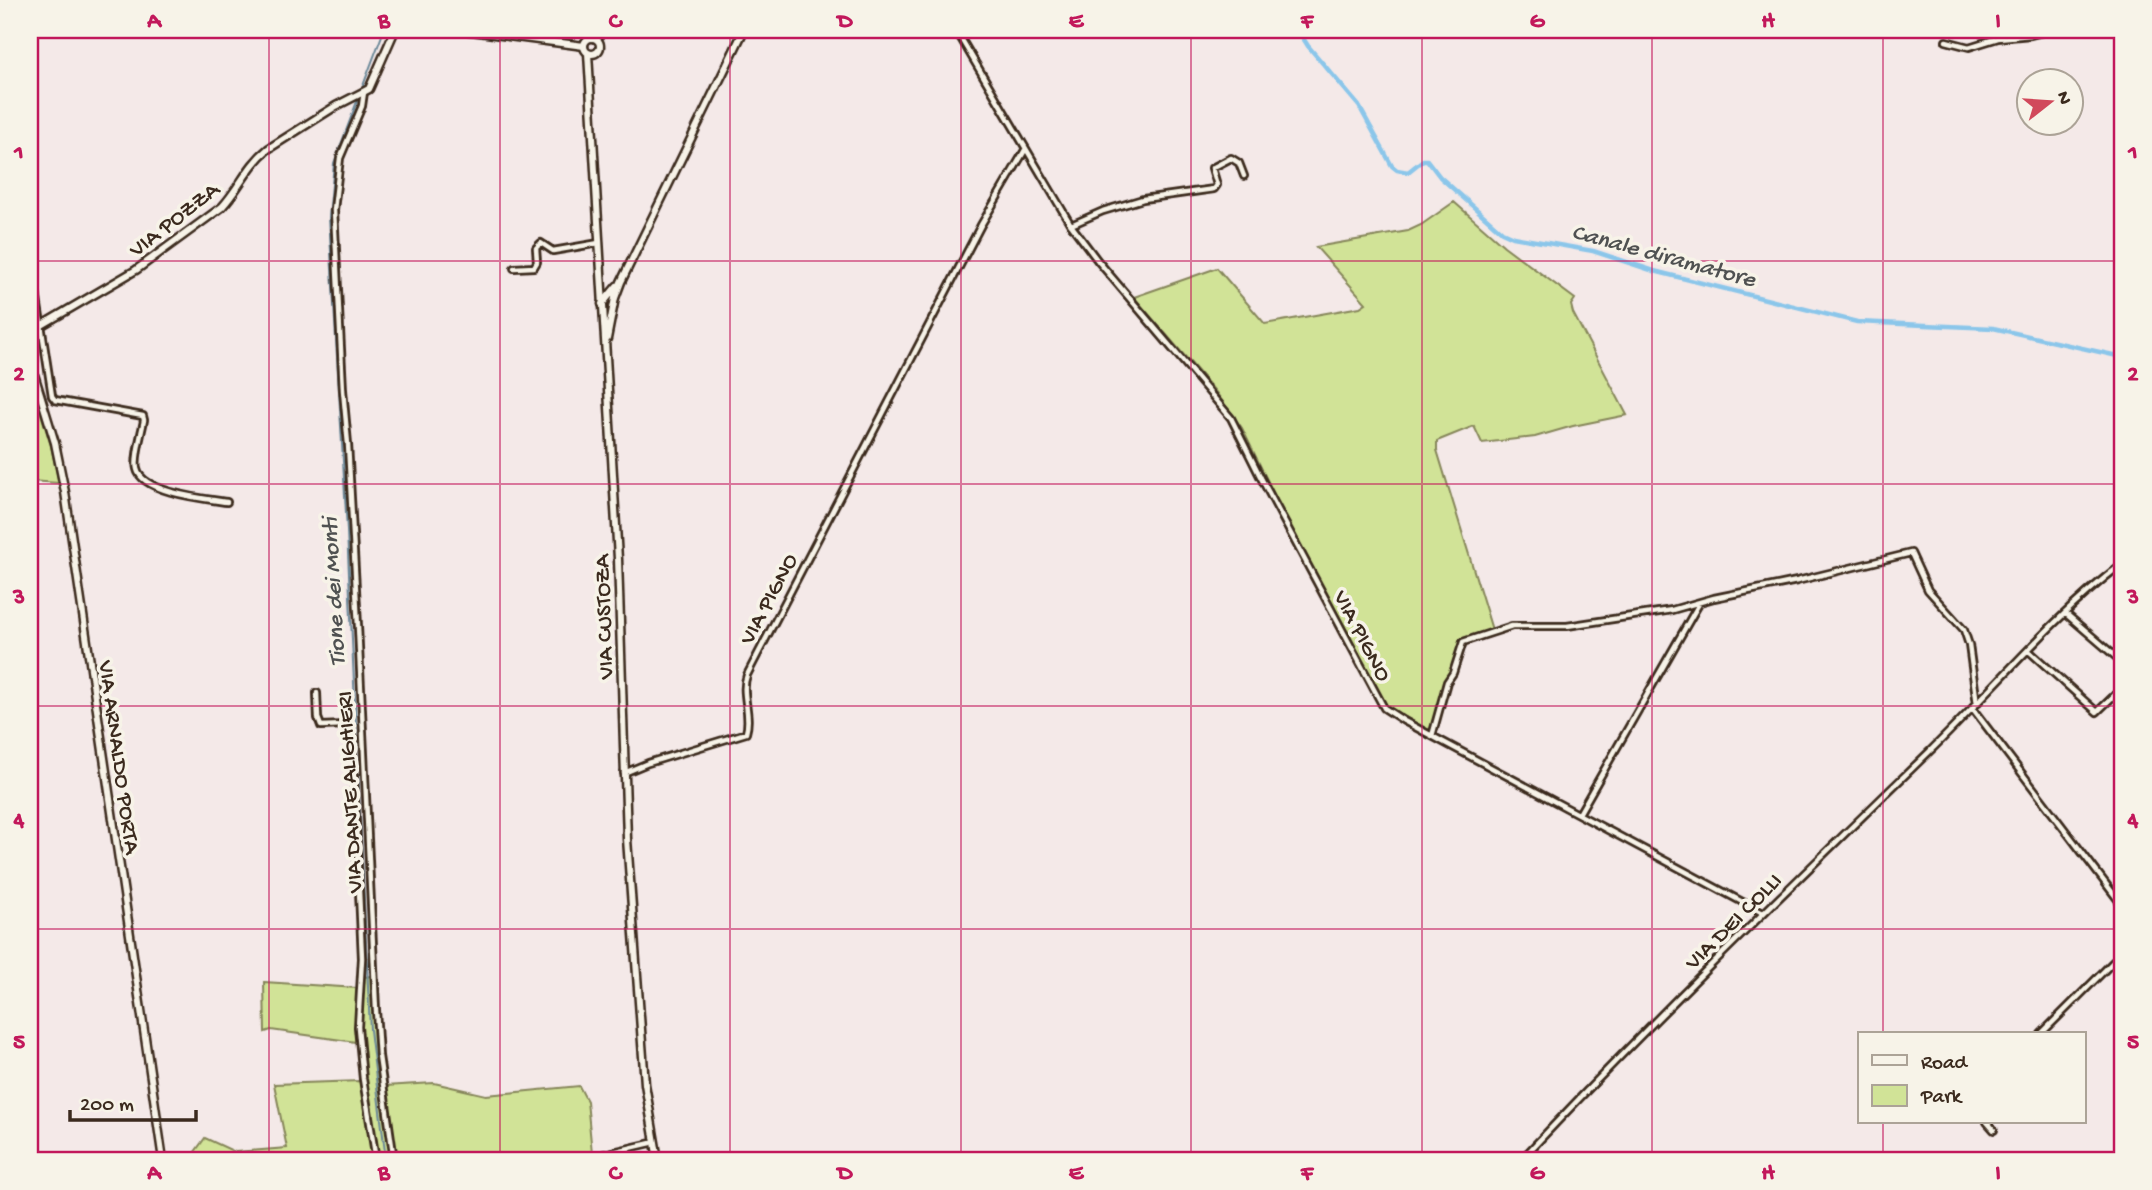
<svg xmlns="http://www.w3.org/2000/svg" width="2152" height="1190" viewBox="0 0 2152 1190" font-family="'Gochi Hand',sans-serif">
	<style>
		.green { fill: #d1e397; stroke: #86865a; stroke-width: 2 }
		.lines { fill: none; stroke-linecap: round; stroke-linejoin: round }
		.stream { stroke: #6b8898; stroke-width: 2 }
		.canal { stroke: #8bc6ea; stroke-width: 4.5 }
		.minor-casing { stroke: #3b2a1e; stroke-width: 10 }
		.tertiary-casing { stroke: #3b2a1e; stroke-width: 11 }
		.secondary-casing { stroke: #3b2a1e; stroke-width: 11 }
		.minor { stroke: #f7f3e8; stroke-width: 4.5 }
		.tertiary { stroke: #f7f3e8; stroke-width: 6 }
		.secondary { stroke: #f7f3e8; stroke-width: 6 }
		.grid { fill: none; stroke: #c2185b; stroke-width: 2; stroke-opacity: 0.55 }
		.labels { text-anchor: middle; stroke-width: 7; stroke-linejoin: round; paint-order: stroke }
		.street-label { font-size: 23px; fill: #3b2a1e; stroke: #f7f3e8 }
		.water-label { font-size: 24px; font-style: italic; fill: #4f5151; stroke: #f7f3e8 }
		.neatline { fill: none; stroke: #c2185b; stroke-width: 2.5 }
		.grid-label { font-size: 23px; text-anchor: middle; font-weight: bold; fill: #c2185b }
	</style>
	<rect width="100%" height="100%" fill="#f4e9e8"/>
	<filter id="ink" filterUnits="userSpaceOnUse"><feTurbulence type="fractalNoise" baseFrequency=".0143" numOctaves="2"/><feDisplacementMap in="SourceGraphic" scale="14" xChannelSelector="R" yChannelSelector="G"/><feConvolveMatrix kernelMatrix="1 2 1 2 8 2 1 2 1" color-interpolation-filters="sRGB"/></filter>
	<g filter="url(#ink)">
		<path class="green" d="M1454 202 1504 246 1575 299 1571 305 1573 313 1627 415 1573 426 1535 437 1482 443 1474 426 1437 441V450L1492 630 1461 641 1453 668 1444 681 1433 727 1428 730 1387 706 1300 548 1242 428 1215 391 1134 297 1217 268 1265 324 1360 307 1366 303 1316 247 1408 231 1421 225Z
			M30 388 34 391 51 446 59 483 30 481Z
			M372 976C375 1038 379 1100 392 1160H379C367 1100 357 1038 364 977Z
			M264 982 357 988 356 1042 271 1030 265 1032Z
			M361 1081 374 1160H189L205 1138 235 1152 287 1148 274 1084Z
			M434 1083 486 1095 579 1086 587 1101 592 1153 601 1158V1160H396L385 1086Z"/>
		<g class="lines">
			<path class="stream" d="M361 91 384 30
				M359 96 334 163 329 217 347 531 370 1030 386 1160"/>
			<path class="canal" d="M1298 30 1308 46 1359 106 1392 166 1397 170 1408 172 1423 160H1427L1440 177 1502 232 1513 237 1593 251 1654 271 1857 322 1993 328 2122 357"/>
			<g class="minor-casing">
				<path id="minor" d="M956 30 1071 225 1098 261 1231 418 1261 478 1384 708 1404 721 1763 913
					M1946 41 1969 47 1998 38 2031 35 2051 30
					M364 92 362 106 340 158 334 210 343 390 348 444 358 626 376 1010 379 1056 394 1160
					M1071 225 1103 211 1143 199 1214 189 1217 185 1212 168 1231 158 1239 163 1244 176
					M30 253 52 396 55 400 143 416 144 420C142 432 134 458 137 469 142 493 207 499 227 502
					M514 268 534 267 537 262 536 248 541 243 553 251 599 243
					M2065 613 2122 662
					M2029 651 2097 712 2122 688
					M317 693 318 718 321 726 345 725 348 726 352 734 362 958 358 1027 363 1079 376 1160
					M1973 709 2122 905
					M1432 736 1447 682 1453 673 1463 642 1512 626H1567L1672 610 1714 598 1797 581 1911 553 1928 590 1964 630 1969 645 1977 704
					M624 773 648 763 746 733C752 714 740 693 747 675L981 225 1025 150
					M1579 814 1700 602
					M2041 1034 2122 953
					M1987 1122 1994 1130
					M605 1160 604 1154 651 1143
					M1521 1160C1652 1020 1791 886 1929 752 1993 690 2051 618 2122 564"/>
			</g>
			<g class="tertiary-casing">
				<path id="tertiary" d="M463 30 584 46
					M602 304 617 286
					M30 332 136 270 222 207C239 189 248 165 268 149L336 106 369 89 395 30
					M30 334 34 341 30 348
					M607 339 615 298 621 282 744 30
					M30 361 55 443 65 492 163 1160"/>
			</g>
			<g class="secondary-casing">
				<path id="secondary" d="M584 46a8 8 0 1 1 16 0a8 8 0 1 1-16 0Z
					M588 53 618 559 627 839 645 1084 658 1160"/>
			</g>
			<use href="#minor" class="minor"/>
			<use href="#tertiary" class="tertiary"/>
			<use href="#secondary" class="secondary"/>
		</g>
	</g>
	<path class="grid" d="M269 30V1160M500 30V1160M730 30V1160M961 30V1160M1191 30V1160M1422 30V1160M1652 30V1160M1883 30V1034M30 261H2122M30 484H2122M30 706H2122M30 929H2122M1883 1122V1160"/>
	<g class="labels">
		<g class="street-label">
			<text transform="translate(173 218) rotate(-38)" y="8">VIA POZZA</text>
			<text transform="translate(767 598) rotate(-62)" y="8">VIA PIGNO</text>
			<text transform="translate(602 617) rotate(-92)" y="8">VIA CUSTOZA</text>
			<text transform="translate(1364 635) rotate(62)" y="8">VIA PIGNO</text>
			<text transform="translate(121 757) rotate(82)" y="8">VIA ARNALDO PORTA</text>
			<text transform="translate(348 792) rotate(-93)" y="8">VIA DANTE ALIGHIERI</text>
			<text transform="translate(1732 920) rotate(-45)" y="8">VIA DEI COLLI</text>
		</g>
		<g class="water-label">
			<text transform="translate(1664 254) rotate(15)" y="8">Canale diramatore</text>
			<text transform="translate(332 592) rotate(-93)" y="8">Tione dei Monti</text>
		</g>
	</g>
	<rect width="2152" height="1190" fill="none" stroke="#f7f3e8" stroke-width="77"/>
	<rect x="1858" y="1032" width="228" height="91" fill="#f7f3e8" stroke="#aca397" stroke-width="2"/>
	<rect x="1872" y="1055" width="35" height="10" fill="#f7f3e8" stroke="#aca397" stroke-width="2"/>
	<text x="1921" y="1068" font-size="21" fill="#3b2a1e">Road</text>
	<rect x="1872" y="1085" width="35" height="21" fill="#d1e397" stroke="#aca397" stroke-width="2"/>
	<text x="1921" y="1102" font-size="21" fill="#3b2a1e">Park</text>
	<g transform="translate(2050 102) rotate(73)"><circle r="33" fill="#f7f3e8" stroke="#aca397" stroke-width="2"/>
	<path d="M0-5L12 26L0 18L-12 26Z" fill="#d1495b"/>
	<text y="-10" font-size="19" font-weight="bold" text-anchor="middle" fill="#3b2a1e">N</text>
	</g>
	<path d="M70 1110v10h126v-10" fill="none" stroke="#3b2a1e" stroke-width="3.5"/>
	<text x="80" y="1110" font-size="21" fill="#3b2a1e" stroke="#f7f3e8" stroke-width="5" paint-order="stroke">200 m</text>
	<rect x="38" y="38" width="2076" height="1114" class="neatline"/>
	<g class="grid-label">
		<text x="154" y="27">A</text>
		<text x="384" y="27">B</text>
		<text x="615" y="27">C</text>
		<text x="845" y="27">D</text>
		<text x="1076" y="27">E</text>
		<text x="1307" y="27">F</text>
		<text x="1537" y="27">G</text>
		<text x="1768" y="27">H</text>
		<text x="1998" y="27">I</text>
		<text x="19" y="158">1</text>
		<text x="2133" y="158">1</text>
		<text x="19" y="380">2</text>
		<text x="2133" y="380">2</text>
		<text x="19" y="603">3</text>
		<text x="2133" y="603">3</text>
		<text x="19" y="826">4</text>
		<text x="2133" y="826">4</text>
		<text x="19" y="1048">5</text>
		<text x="2133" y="1048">5</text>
		<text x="154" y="1179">A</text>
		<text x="384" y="1179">B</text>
		<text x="615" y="1179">C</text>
		<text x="845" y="1179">D</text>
		<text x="1076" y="1179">E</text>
		<text x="1307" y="1179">F</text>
		<text x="1537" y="1179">G</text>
		<text x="1768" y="1179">H</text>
		<text x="1998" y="1179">I</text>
	</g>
</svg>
